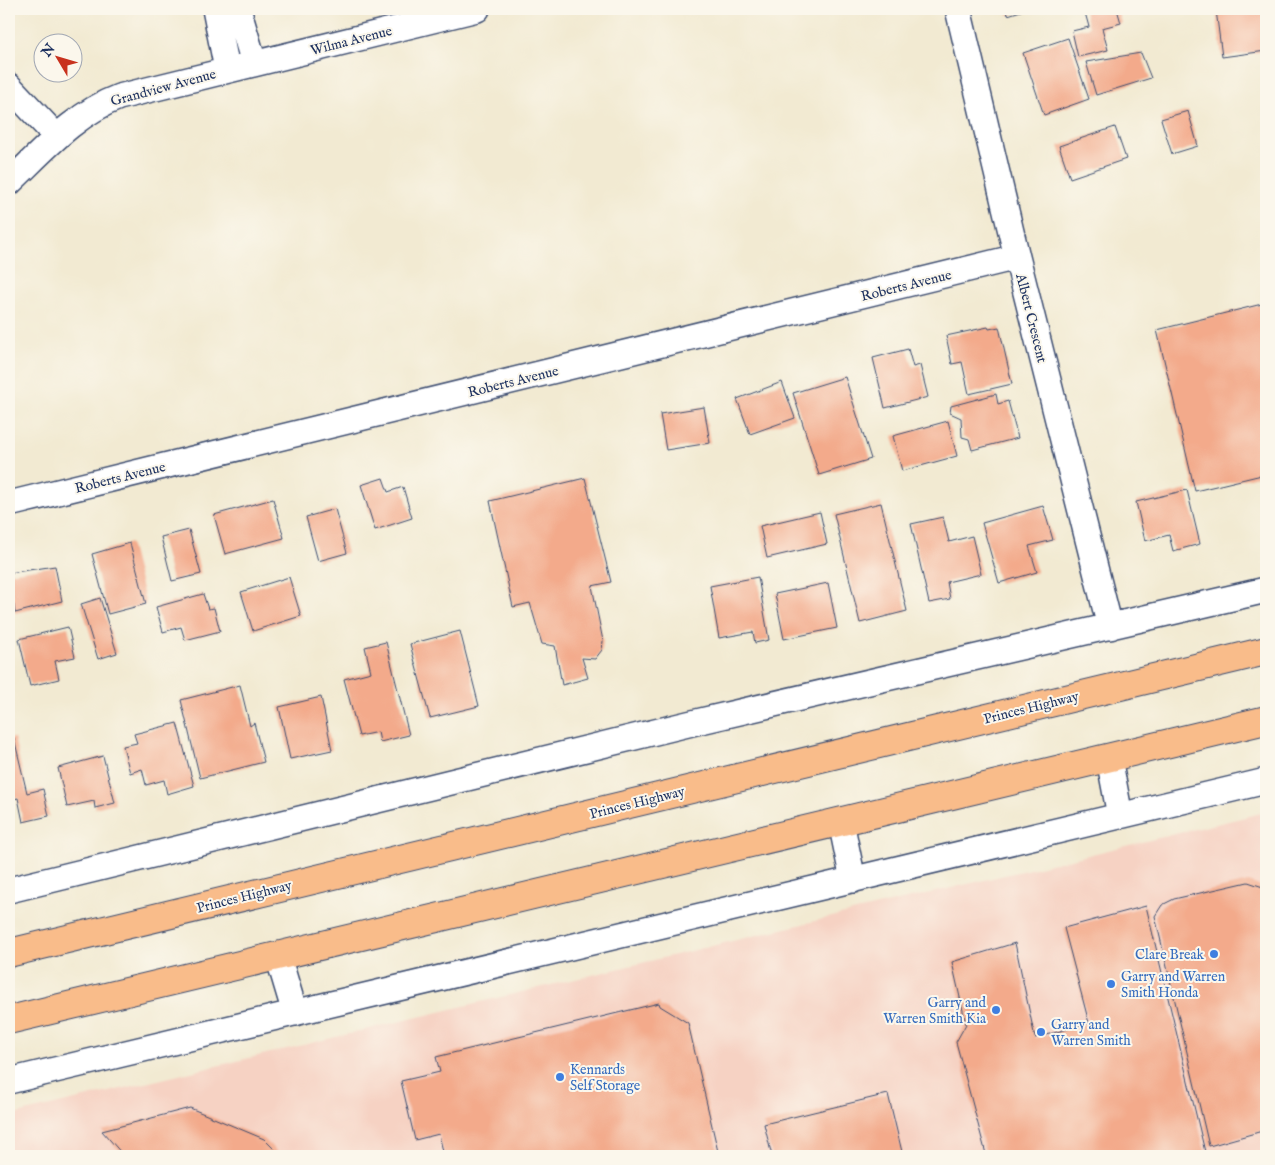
<svg xmlns="http://www.w3.org/2000/svg" width="1275" height="1165" viewBox="0 0 1275 1165" font-family="'IM FELL English',serif">
	<style>
		.built { fill: #f6d2c3 }
		.building { fill: #f3aa8b }
		.lines { fill: none; stroke-linecap: round; stroke-linejoin: round }
		.street-casing { stroke: #3b4b6f; stroke-width: 28 }
		.highway-casing { stroke: #3b4b6f; stroke-width: 30 }
		.street { stroke: #fff; stroke-width: 25 }
		.highway { stroke: #f9bc8a; stroke-width: 28 }
		.shop-dot { fill: #3f7fe0; stroke: #fbf7ec; stroke-width: 2 }
		.labels { text-anchor: middle; stroke-width: 4; stroke-linejoin: round; paint-order: stroke }
		.street-label { font-size: 14px; fill: #1b2f5e; stroke: #fbf7ec }
		.shop-label { font-size: 14px; fill: #366cbe; stroke: #fbf7ec; text-anchor: start }
	</style>
	<rect width="100%" height="100%" fill="#fbf7ec"/>
	<filter id="ink" filterUnits="userSpaceOnUse"><feTurbulence type="fractalNoise" baseFrequency=".02" numOctaves="2"/><feDisplacementMap in="SourceGraphic" scale="10" xChannelSelector="R" yChannelSelector="G"/><feConvolveMatrix kernelMatrix="1 2 1 2 8 2 1 2 1" color-interpolation-filters="sRGB"/></filter>
	<filter id="wash" filterUnits="userSpaceOnUse"><feTurbulence type="fractalNoise" baseFrequency=".0096" numOctaves="4" result="noise"/><feDisplacementMap in="SourceGraphic" scale="20" xChannelSelector="R" yChannelSelector="G"/><feGaussianBlur stdDeviation="1.12" result="paint"/><feColorMatrix in="noise" values="0 0 0 0 0 0 0 0 0 0 0 0 0 0 0 0 0 1.4 0 .05"/><feComposite in="paint" operator="in"/></filter>
	<g filter="url(#wash)">
		<rect width="100%" height="100%" fill="#f2ead2"/>
		<path class="built" d="M1266 812V1156H9V1116Z"/>
		<g id="blocks">
			<path class="building" d="M1006 9H1027L1008 15Z
				M1084 9H1117L1121 23 1102 28 1108 50 1078 57 1072 31 1089 27Z
				M1226 9H1266V51L1222 57 1216 10Z
				M1068 38 1089 99 1044 115 1023 53Z
				M1141 53 1151 78 1096 95 1086 62Z
				M1188 111 1198 146 1172 154 1161 119Z
				M1115 127 1126 159 1070 178 1059 146Z
				M1266 303V474L1195 491 1157 330Z
				M988 327 989 329 999 327 1012 384 969 394 962 362 952 364 946 336Z
				M908 349 913 367 920 365 928 397 885 408 873 358Z
				M845 377 871 459 819 475 793 393Z
				M782 382 795 418 750 434 737 399Z
				M996 394 998 404 1008 401 1018 438 972 450 969 439 962 437 961 418 950 413 951 406Z
				M704 407 710 443 666 450 660 414Z
				M948 421 957 456 902 471 893 436Z
				M383 478 388 492 403 487 412 518 375 530 361 485Z
				M585 478 611 582 592 586 603 641 602 650 595 659 582 658 588 678 562 685 555 646 542 644 530 603 513 607 490 501Z
				M1187 490 1200 544 1173 551 1169 535 1145 541 1136 502Z
				M273 499 284 538 225 554 214 515Z
				M881 503 907 611 860 623 834 514Z
				M1043 506 1053 540 1029 546 1037 572 999 583 982 523Z
				M335 509 347 553 318 561 306 517Z
				M820 512 827 544 767 558 760 526Z
				M943 517 949 542 972 536 981 574 947 582 950 599 929 603 911 524Z
				M189 530 201 574 172 581 161 537Z
				M130 543 146 604 108 614 92 554Z
				M55 566 62 601 15 613 9 573Z
				M289 577 301 616 253 631 241 592Z
				M758 577 769 640 755 643 753 632 719 638 710 586Z
				M828 583 837 628 784 639 775 594Z
				M203 594 208 609 214 608 220 631 185 640 181 627 163 632 156 607Z
				M100 598 117 653 98 659 81 604Z
				M68 627 75 657 55 661 59 679 30 686 19 639Z
				M460 631 479 706 430 718 410 644Z
				M386 642 409 735 380 742 378 732 359 736 344 679 371 672 365 647Z
				M240 685 250 726 254 723 264 762 200 778 181 700Z
				M321 697 332 750 290 759 279 707Z
				M177 723 194 786 167 794 164 780 146 785 142 769 130 773 123 746 137 743 134 734Z
				M14 738 27 793 43 789 49 816 23 822 18 798 9 800V739Z
				M103 756 115 803 95 808 94 801 67 807 58 768Z
				M1248 882 1266 888V1130L1209 1146 1155 916 1162 905 1174 899Z
				M1146 906 1206 1156H978L986 1154 956 1042 966 1024 952 962 1015 943 1035 1038 1089 1023 1064 928Z
				M659 1003 660 1006 688 1023 719 1156H518V1154L509 1156H444L439 1134 415 1140 401 1081 440 1072 436 1057Z
				M888 1094 903 1156H772L764 1124Z
				M190 1108 264 1139 281 1156H124L102 1131Z"/>
		</g>
	</g>
	<g filter="url(#ink)">
		<use href="#blocks" fill-opacity="0" stroke="#3b4b6f" stroke-width="1"/>
		<g class="lines">
			<g class="street-casing">
				<path id="street" d="M215 9 227 69
					M238 9 254 63
					M958 9 1017 257 1110 627
					M9 86 57 137
					M9 183C43 151 74 114 119 97L477 9
					M9 504 1017 257
					M1109 758 1120 816
					M841 822 853 880
					M9 890 688 724 1266 590
					M278 956 295 1013
					M9 1081 1266 781"/>
			</g>
			<g class="highway-casing">
				<path id="highway" d="M9 953 1266 651
					M9 1020 1266 720"/>
			</g>
			<use href="#street" class="street"/>
			<use href="#highway" class="highway"/>
		</g>
	</g>
	<g class="shop-dot">
		<circle cx="1214" cy="954" r="5"/>
		<circle cx="1111" cy="984" r="5"/>
		<circle cx="996" cy="1010" r="5"/>
		<circle cx="1041" cy="1032" r="5"/>
		<circle cx="560" cy="1077" r="5"/>
	</g>
	<g class="labels">
		<g class="street-label">
			<text transform="translate(351 40) rotate(-14)" y="5">Wilma Avenue</text>
			<text transform="translate(163 87) rotate(-15)" y="5">Grandview Avenue</text>
			<text transform="translate(906 285) rotate(-14)" y="5">Roberts Avenue</text>
			<text transform="translate(1032 318) rotate(76)" y="5">Albert Crescent</text>
			<text transform="translate(513 381) rotate(-14)" y="5">Roberts Avenue</text>
			<text transform="translate(120 477) rotate(-14)" y="5">Roberts Avenue</text>
			<text transform="translate(1031 707) rotate(-14)" y="5">Princes Highway</text>
			<text transform="translate(637 802) rotate(-14)" y="5">Princes Highway</text>
			<text transform="translate(244 896) rotate(-14)" y="5">Princes Highway</text>
		</g>
		<g class="shop-label">
			<text x="1204" y="959" text-anchor="end">Clare Break</text>
			<text x="1121" y="981">Garry and Warren<tspan x="1121" dy="16">Smith Honda</tspan></text>
			<text x="986" y="1007" text-anchor="end">Garry and<tspan x="986" dy="16">Warren Smith Kia</tspan></text>
			<text x="1051" y="1029">Garry and<tspan x="1051" dy="16">Warren Smith</tspan></text>
			<text x="570" y="1074">Kennards<tspan x="570" dy="16">Self Storage</tspan></text>
		</g>
	</g>
	<rect width="1275" height="1165" fill="none" stroke="#fbf7ec" stroke-width="30"/>
	<g transform="translate(58 58) rotate(308)"><circle r="24" fill="#fbf7ec" stroke="#a1a7b3"/>
	<path d="M0-4L9 19L0 12L-9 19Z" fill="#c8321e"/>
	<text y="-8" font-size="14" font-weight="bold" text-anchor="middle" fill="#1b2f5e">N</text>
	</g>
</svg>
